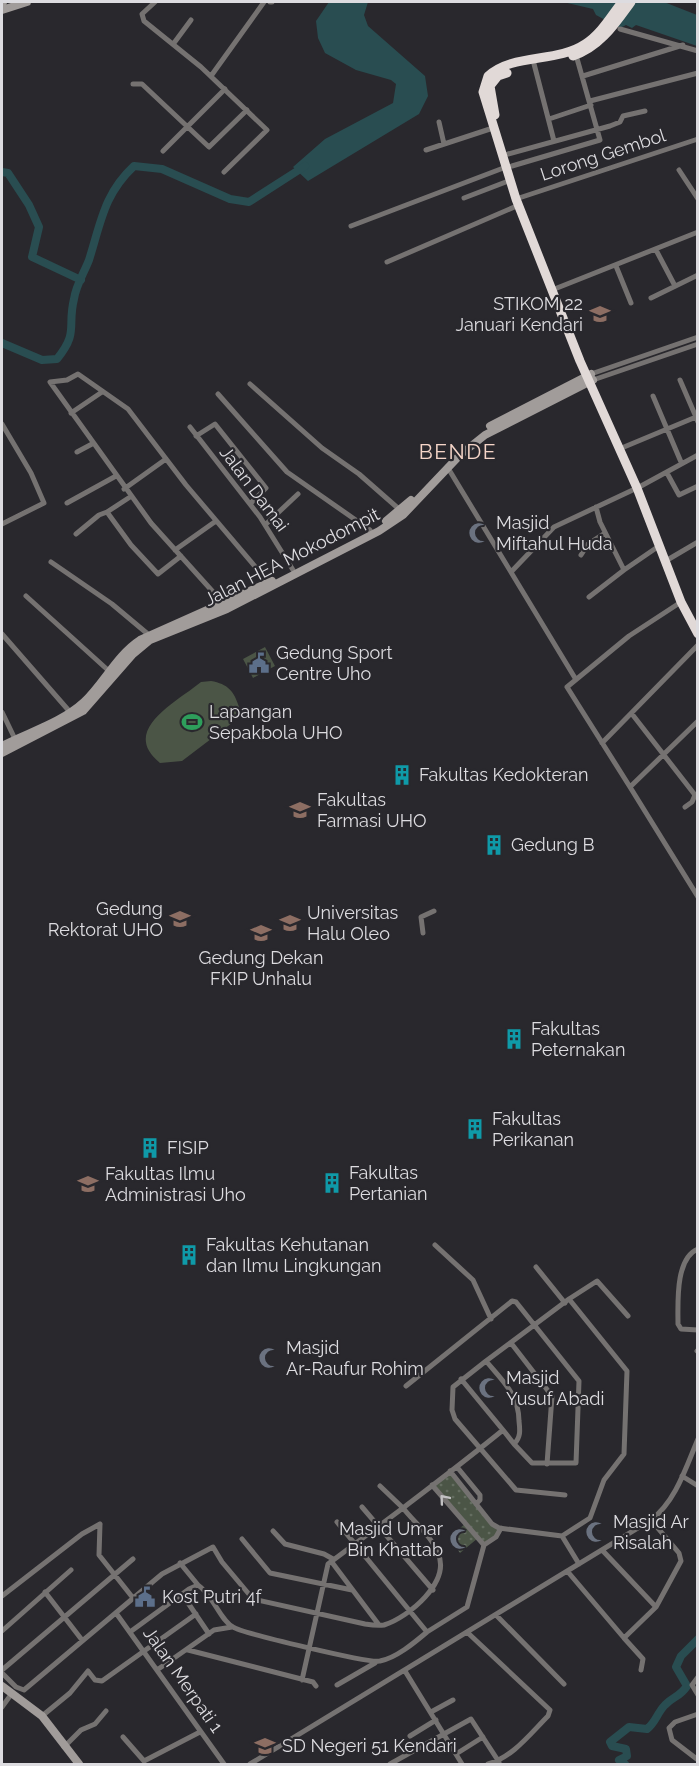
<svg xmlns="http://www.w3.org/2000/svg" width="699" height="1766" viewBox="0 0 699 1766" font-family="Raleway,sans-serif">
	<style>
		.green { fill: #4b5546 }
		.park { fill: url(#park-dots) }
		.water { fill: #294d51 }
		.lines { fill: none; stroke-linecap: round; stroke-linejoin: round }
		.river { stroke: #294d51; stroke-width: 8 }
		.street { stroke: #757271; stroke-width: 5 }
		.secondary { stroke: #a19c9a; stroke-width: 8 }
		.highway { stroke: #e1d9d7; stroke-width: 9 }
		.oneway { stroke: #c3c2c4 }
		.labels { text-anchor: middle; stroke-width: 4.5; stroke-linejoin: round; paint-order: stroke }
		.street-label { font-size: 18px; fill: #dddce0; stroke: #29282d }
		.poi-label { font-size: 18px; fill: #dddce0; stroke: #29282d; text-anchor: start }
		.quarter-label { font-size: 21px; letter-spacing: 1.5px; fill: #f5d5c8; stroke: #29282d }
	</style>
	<defs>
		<pattern id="park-dots" width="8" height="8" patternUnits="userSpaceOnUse" patternTransform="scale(1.5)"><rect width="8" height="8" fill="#4b5546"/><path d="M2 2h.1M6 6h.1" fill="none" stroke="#646d60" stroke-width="1.8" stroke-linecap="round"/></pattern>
	</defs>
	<rect width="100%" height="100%" fill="#29282d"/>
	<path class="green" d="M265 647 275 666 253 678 243 659Z
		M211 681C228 684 234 691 239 707L232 723 182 761 160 763C119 730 177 702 201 682Z"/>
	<path class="park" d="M450 1472 499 1530 496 1537 484 1545 478 1538 460 1553 449 1537 465 1524 432 1485Z"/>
	<path class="water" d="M329 2H368L364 15 368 26 425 76 428 96 419 114 308 181 293 167 325 139 393 103 396 84 391 80 356 70 325 53 318 38 316 21Z
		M563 2H664L697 15V46L636 25 632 28 626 25 620 28 596 15 593 9Z"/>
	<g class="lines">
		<path class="river" d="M2 172 8 173 29 205 39 227 32 257 81 280
			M2 343 42 360 57 359C79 332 67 327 74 299 76 285 84 273 89 260 101 222 104 194 134 166L162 169 230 199 249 202 305 166
			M625 1764 619 1760 627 1756 626 1749 612 1746 610 1742 629 1727 647 1729C656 1722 657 1713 665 1705 672 1697 680 1697 687 1686L676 1667 681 1656 698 1639"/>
		<path class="street" d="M155 2 142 14 144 21 201 67 267 130 224 172
			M270 2H272
			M620 29 698 51
			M174 43 191 20
			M533 60 554 141
			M211 76 264 2
			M583 76 683 45
			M133 84H142L209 147 247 110
			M590 101 698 73
			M549 119 591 105
			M439 122 444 144
			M426 150 493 128
			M163 151 225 89
			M508 154 610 126 620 122 623 116 645 111
			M512 166 600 140 576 55
			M679 170 698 199
			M464 198 511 180
			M516 199 698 139
			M351 226 506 167
			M656 250 675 286
			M387 262 519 205
			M616 266 631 303
			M552 290 698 232
			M651 298 698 275
			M591 374 698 337
			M593 380 698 344
			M680 380 696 417 698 416
			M250 384 322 448 359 474 400 510
			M218 394 287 472 370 530
			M653 396 681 462
			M71 413 102 392
			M2 424 31 473 44 503 2 524
			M190 427 260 517 293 570
			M196 436 215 424 266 488 250 504
			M624 447 696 417 698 422
			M77 452 92 444
			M448 468 575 678
			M667 473 679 495 698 486
			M641 486 698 455
			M124 489 166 459
			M130 497 107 512 131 545 158 574 181 556
			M67 503 116 476
			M596 507 600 522 624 570 659 546
			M265 525 298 494
			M76 534 99 515 107 512
			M175 550 216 521
			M581 555 588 544 605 533
			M669 559 698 542
			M51 562 112 604 149 635
			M511 572 554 527 637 488
			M26 596 110 672
			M589 597 624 570
			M223 603 151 523 50 382 67 380 78 374 128 409 186 485 269 583
			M2 634 70 712
			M2 712 15 739
			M632 714 695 795 692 802 685 807
			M698 721 630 787 698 897
			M602 743 698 645
			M630 787 567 687 629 636 681 602
			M423 933 421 917 434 911
			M435 1245 473 1280 491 1319
			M698 1249C675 1258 678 1304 678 1324L681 1329 698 1330
			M536 1267 565 1303
			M569 1299 597 1281 628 1316
			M511 1343 552 1396 547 1464
			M697 1351 698 1350
			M486 1361 453 1387 452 1410 455 1419 516 1490 565 1495
			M461 1379 503 1430
			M406 1386 512 1301 516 1302 579 1381 576 1463H532L514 1444
			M457 1467 480 1495V1500L476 1504
			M682 1476 698 1486
			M432 1485 484 1545
			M362 1507 433 1590
			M100 1524 99 1555 133 1598
			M273 1531 285 1544 324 1554 333 1559
			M562 1536 579 1564
			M242 1539 270 1573 352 1590
			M603 1551 656 1607
			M331 1561 379 1625
			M180 1563 198 1585
			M568 1572 624 1638
			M45 1592 82 1640
			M182 1594 209 1634
			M2 1596 82 1534 100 1524
			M116 1613 224 1764
			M496 1615 564 1684
			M2 1631 71 1570
			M130 1632 189 1589 198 1585C213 1595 220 1620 233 1627 242 1633 371 1664 380 1661 396 1658 414 1643 427 1632L337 1522
			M427 1632 467 1607 484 1545 496 1537 501 1528
			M468 1633 550 1710 548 1716C530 1734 513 1757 488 1764
			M188 1650 313 1682 316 1686
			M2 1670 133 1559
			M157 1670 214 1630 232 1627
			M641 1670 643 1659 624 1638 656 1607 681 1561 679 1553 651 1520
			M405 1671 462 1764
			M2 1673 16 1687 24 1690 162 1574 213 1547 222 1562 253 1599 365 1624C371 1625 378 1626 384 1625 409 1617 451 1582 438 1553 432 1537 414 1522 403 1508 437 1482 470 1457 503 1430L514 1444C521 1437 520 1430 519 1421 519 1395 502 1380 486 1361L569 1299 627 1371 624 1454 604 1480 590 1518 562 1536 499 1528 492 1524 450 1471
			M698 1677 692 1685 698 1695
			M302 1680 328 1564 403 1508 380 1486
			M337 1685 375 1663
			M2 1707 10 1696
			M431 1712 453 1700
			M698 1714 675 1722 669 1728 672 1740 698 1760
			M42 1716 70 1693 88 1671 95 1680 102 1681 196 1614
			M410 1736 436 1720
			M123 1737 144 1761 200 1732
			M64 1747 81 1730 95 1724 106 1711
			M456 1754 483 1737
			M250 1764 651 1520C676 1501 686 1467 698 1439
			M390 1764 471 1719 499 1762"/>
		<path class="secondary" d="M2 2H3
			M2 10 27 2
			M490 426 591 374
			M386 521 411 500
			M2 746C29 732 61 723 84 702 104 683 117 655 140 640L272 581
			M2 753 83 711 132 655 150 640 227 609 379 531 403 515 460 455 485 435 593 380
			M2 1686 42 1716 79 1764"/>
		<path class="highway" d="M622 2C611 16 601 34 585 44 557 63 513 53 488 76L483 92 516 199 580 361 637 488 681 602 698 634
			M573 56C600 47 615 24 631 2
			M495 115 490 86 498 76 507 73"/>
	</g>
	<defs><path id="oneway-chevron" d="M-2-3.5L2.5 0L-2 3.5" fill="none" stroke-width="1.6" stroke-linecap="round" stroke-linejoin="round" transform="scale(1.5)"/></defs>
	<use class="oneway" href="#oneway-chevron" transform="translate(444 1499) rotate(-130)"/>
	<defs>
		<g id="university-bare" transform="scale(1.62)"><path d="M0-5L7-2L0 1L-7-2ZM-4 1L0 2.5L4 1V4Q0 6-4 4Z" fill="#8d6e63" stroke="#29282d" stroke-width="2.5" paint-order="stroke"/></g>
		<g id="mosque-bare" transform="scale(1.62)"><path d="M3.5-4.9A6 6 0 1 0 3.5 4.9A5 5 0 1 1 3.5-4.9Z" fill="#6b7280" stroke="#29282d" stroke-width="2.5" paint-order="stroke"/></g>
		<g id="civic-bare" transform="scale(1.62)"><path d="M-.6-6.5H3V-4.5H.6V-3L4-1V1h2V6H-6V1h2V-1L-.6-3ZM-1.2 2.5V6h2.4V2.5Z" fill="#5c6f8a" stroke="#29282d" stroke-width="2.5" paint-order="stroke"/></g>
		<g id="stadium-bare" transform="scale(1.62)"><path d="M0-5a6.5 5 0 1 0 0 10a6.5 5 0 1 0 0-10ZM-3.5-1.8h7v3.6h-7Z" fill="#2e9e5b" stroke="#29282d" stroke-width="2.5" paint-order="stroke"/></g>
		<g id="building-bare" transform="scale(1.62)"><path d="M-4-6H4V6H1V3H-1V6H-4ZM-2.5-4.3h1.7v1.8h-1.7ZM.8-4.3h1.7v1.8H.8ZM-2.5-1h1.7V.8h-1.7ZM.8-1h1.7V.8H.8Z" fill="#0f9aa8" stroke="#29282d" stroke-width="2.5" paint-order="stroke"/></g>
		<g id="school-bare" transform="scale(1.62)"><path d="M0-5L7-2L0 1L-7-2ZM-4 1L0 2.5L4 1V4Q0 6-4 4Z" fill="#8d6e63" stroke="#29282d" stroke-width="2.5" paint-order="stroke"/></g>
	</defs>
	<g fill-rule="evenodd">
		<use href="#university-bare" x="600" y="314"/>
		<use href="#mosque-bare" x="479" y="533"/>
		<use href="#civic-bare" x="259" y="663"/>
		<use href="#stadium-bare" x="192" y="722"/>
		<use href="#building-bare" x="402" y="775"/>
		<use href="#university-bare" x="300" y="810"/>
		<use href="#building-bare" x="494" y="845"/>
		<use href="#university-bare" x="180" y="919"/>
		<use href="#university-bare" x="290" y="923"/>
		<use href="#university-bare" x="261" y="933"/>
		<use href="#building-bare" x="514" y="1039"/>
		<use href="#building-bare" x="475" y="1129"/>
		<use href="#building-bare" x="150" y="1148"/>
		<use href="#building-bare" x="332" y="1183"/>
		<use href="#university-bare" x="88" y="1184"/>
		<use href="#building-bare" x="189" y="1255"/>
		<use href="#mosque-bare" x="269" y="1358"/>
		<use href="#mosque-bare" x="489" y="1388"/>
		<use href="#mosque-bare" x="596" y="1532"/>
		<use href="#mosque-bare" x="460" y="1539"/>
		<use href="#civic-bare" x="145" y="1597"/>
		<use href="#school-bare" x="265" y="1746"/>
	</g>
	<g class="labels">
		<g class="street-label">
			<text transform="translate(603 155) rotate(-18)" y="6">Lorong Gembol</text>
			<text transform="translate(254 489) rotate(53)" y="6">Jalan Damai</text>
			<text transform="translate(292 557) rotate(-27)" y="6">Jalan HEA Mokodompit</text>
			<text transform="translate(183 1680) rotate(55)" y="6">Jalan Merpati 1</text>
		</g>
		<g class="poi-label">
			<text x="583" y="310" text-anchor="end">STIKOM 22<tspan x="583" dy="21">Januari Kendari</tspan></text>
			<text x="496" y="529">Masjid<tspan x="496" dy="21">Miftahul Huda</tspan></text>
			<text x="276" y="659">Gedung Sport<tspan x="276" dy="21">Centre Uho</tspan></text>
			<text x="209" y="718">Lapangan<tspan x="209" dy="21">Sepakbola UHO</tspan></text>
			<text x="419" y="781">Fakultas Kedokteran</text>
			<text x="317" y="806">Fakultas<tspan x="317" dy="21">Farmasi UHO</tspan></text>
			<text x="511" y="851">Gedung B</text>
			<text x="163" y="915" text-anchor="end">Gedung<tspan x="163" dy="21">Rektorat UHO</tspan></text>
			<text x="307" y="919">Universitas<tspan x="307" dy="21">Halu Oleo</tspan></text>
			<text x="261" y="964" text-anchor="middle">Gedung Dekan<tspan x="261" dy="21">FKIP Unhalu</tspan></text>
			<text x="531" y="1035">Fakultas<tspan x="531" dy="21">Peternakan</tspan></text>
			<text x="492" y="1125">Fakultas<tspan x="492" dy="21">Perikanan</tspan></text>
			<text x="167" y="1154">FISIP</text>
			<text x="349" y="1179">Fakultas<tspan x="349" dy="21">Pertanian</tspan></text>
			<text x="105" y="1180">Fakultas Ilmu<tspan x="105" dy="21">Administrasi Uho</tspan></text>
			<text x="206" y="1251">Fakultas Kehutanan<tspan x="206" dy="21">dan Ilmu Lingkungan</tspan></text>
			<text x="286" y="1354">Masjid<tspan x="286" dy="21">Ar-Raufur Rohim</tspan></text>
			<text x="506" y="1384">Masjid<tspan x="506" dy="21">Yusuf Abadi</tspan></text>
			<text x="613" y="1528">Masjid Ar<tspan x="613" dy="21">Risalah</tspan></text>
			<text x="443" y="1535" text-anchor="end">Masjid Umar<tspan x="443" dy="21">Bin Khattab</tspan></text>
			<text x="162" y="1603">Kost Putri 4f</text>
			<text x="282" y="1752">SD Negeri 51 Kendari</text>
		</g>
		<g class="quarter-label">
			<text x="458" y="459">BENDE</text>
		</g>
	</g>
	<rect width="699" height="1766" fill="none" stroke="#dddce0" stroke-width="6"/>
</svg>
